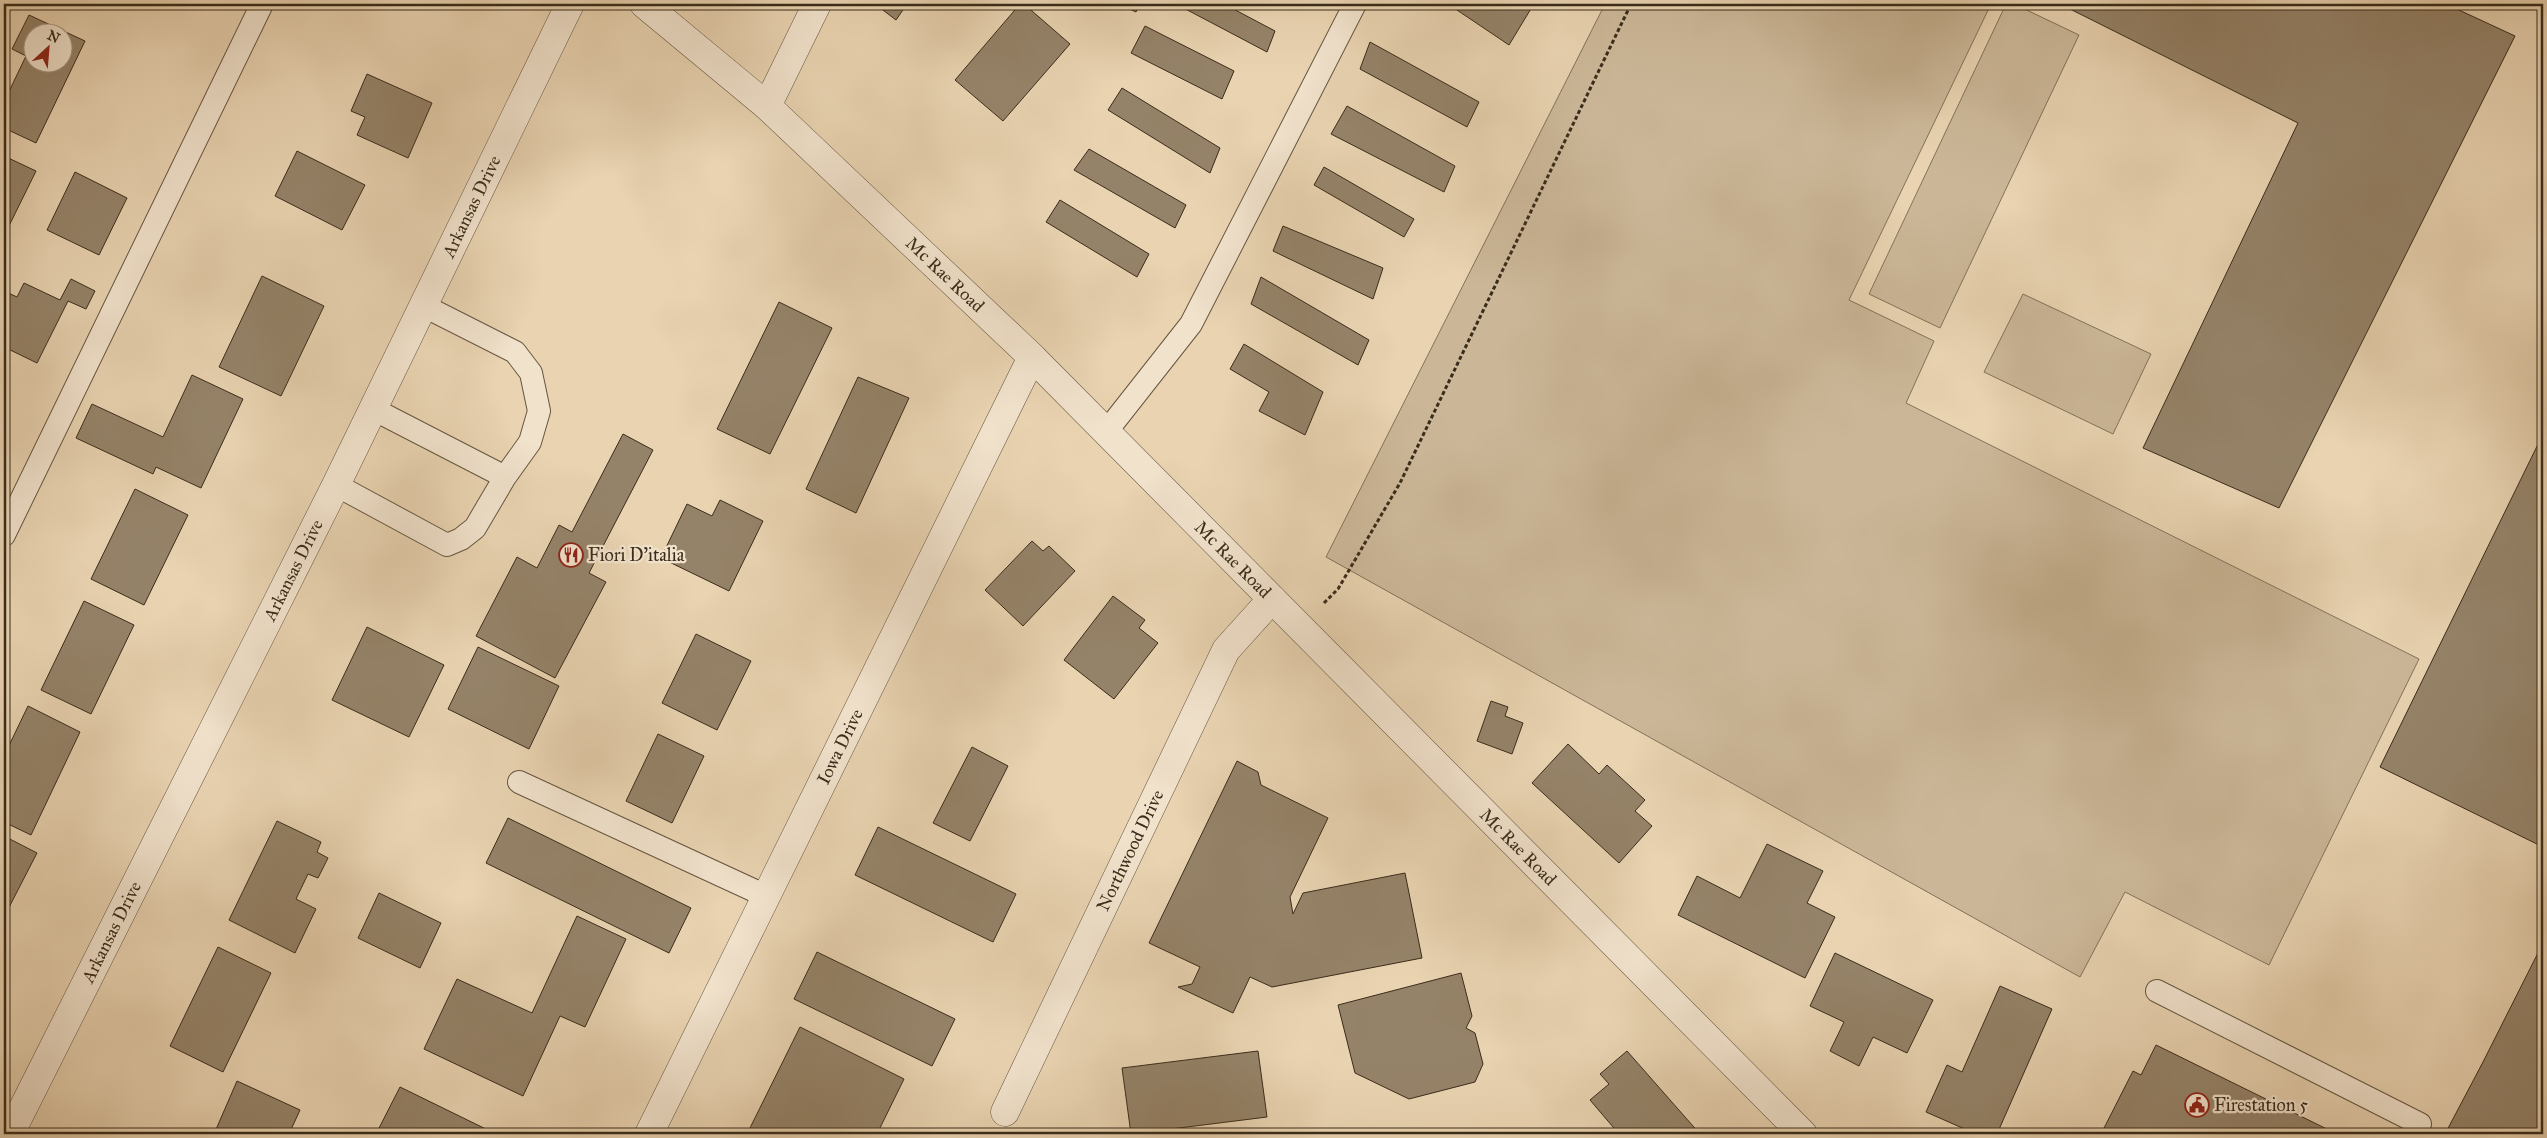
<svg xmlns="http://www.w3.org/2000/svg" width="2547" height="1138" viewBox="0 0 2547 1138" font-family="'IM FELL Great Primer',serif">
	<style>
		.green { fill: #cbb798; stroke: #82725a }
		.building { fill: #958369; stroke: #3a2c1b; fill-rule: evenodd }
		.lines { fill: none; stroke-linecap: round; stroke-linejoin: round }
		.service-casing { stroke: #665640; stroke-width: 24 }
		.minor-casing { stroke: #665640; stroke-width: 29 }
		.tertiary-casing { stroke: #665640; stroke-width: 29 }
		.path { stroke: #3a2c1b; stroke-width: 3; stroke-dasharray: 4 2.5; stroke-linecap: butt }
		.service { stroke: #f1e2cc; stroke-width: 22 }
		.minor { stroke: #f1e2cc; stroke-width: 28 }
		.tertiary { stroke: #f1e2cc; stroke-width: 28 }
		.labels { text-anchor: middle; stroke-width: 4.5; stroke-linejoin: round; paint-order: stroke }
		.street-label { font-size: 18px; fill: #3a2c1b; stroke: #f1e2cc }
		.poi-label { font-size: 18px; fill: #3a2c1b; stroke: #f1e2cc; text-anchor: start }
	</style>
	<rect width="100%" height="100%" fill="#e9d3b1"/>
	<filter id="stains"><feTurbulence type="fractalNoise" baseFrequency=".004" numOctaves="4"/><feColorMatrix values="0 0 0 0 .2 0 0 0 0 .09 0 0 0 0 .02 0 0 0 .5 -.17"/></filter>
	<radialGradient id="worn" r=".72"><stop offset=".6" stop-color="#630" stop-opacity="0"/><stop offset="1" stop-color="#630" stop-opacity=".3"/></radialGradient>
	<path class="green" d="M1605 4H1991L1849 300 1934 341 1906 403 2419 659 2269 965 2125 892 2080 977 1326 557Z
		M2006 4H2014L2079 35 1940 328 1869 294Z
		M2023 294 2151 354 2113 434 1984 372Z"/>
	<path class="building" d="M875 4H907L896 20Z
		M1020 4H1024L1070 44 1003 121 955 80Z
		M1119 4H1140L1136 12Z
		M1176 4H1224L1275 31 1267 52Z
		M1448 4H1528L1532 7 1509 45Z
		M2060 4H2446L2515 36 2279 508 2143 448 2298 123Z
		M29 15 85 41 36 143 4 128V102L26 56 12 49ZM32 32H62V62H32Z
		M1145 26 1234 71 1222 99 1131 53Z
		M1370 42 1479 102 1467 127 1360 69Z
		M367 74 432 103 408 158 357 135 365 117 351 111Z
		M1122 88 1220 148 1210 173 1108 110Z
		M1347 106 1455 166 1444 192 1331 134Z
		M1089 149 1186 205 1175 228 1074 170Z
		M297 151 365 185 342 230 275 196Z
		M4 156 36 171 4 236Z
		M1324 167 1414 219 1404 237 1314 185Z
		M75 172 127 198 99 255 47 230Z
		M1060 200 1149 254 1137 277 1046 222Z
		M1283 226 1383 268 1373 299 1273 251Z
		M262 276 324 306 281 396 219 367Z
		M1261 277 1369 340 1358 365 1251 304Z
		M71 279 95 291 86 309 68 301 37 363 4 347V291L17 297 24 283 60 300Z
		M779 302 832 328 770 454 717 429Z
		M1244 344 1323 392 1305 435 1259 411 1269 392 1230 369Z
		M192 375 243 399 201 488 156 467 153 474 76 438 92 404 163 437Z
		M858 377 909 398 856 513 806 489Z
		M623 434 653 450 589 573 606 582 555 678 476 636 517 557 537 568 559 525 572 532Z
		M2543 434V847L2380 767Z
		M135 489 188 515 144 605 91 579Z
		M720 500 763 521 729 591 661 558 687 504 712 516Z
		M1032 541 1043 551 1049 546 1075 571 1023 626 985 590Z
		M1113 596 1145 620 1139 628 1158 643 1114 699 1064 660Z
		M84 601 134 625 91 714 41 690Z
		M367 627 444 665 409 737 332 700Z
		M696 634 751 661 717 730 662 703Z
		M478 647 559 686 529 749 448 709Z
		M1491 701 1508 707 1505 716 1523 723 1512 754 1477 741Z
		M28 706 80 732 31 835 4 822V756Z
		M658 734 704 756 672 823 626 801Z
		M1568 744 1599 774 1607 765 1645 800 1635 811 1652 826 1619 863 1532 783Z
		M972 747 1008 766 970 841 933 823Z
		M1237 761 1258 772 1261 785 1328 818 1290 897 1293 914 1303 893 1405 873 1422 958 1272 987 1250 977 1233 1013 1178 987 1192 984 1200 967 1149 943Z
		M508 818 691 908 669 953 486 863Z
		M277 821 321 842 317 852 328 858 318 878 308 874 296 899 316 909 295 953 229 920Z
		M878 827 1016 894 993 942 855 875Z
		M4 836 37 853 4 917Z
		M1767 844 1823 871 1807 903 1835 917 1805 978 1678 915 1697 876 1740 898Z
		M379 893 441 923 420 968 358 938Z
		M577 916 626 939 585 1027 560 1016 523 1096 424 1049 457 979 532 1013Z
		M2543 943V1134H2445L2483 1062Z
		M218 947 271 973 223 1072 170 1046Z
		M817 952 955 1019 932 1066 794 999Z
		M1835 953 1933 1000 1907 1053 1873 1037 1859 1066 1830 1051 1844 1022 1810 1006Z
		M1461 973 1472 1016 1466 1028 1475 1033 1483 1064 1475 1082 1409 1099 1355 1073 1338 1005Z
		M2000 986 2052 1009 1997 1134H1976L1926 1112 1947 1065 1962 1072Z
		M800 1027 904 1079 877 1134H747Z
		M2156 1045 2337 1134H2101L2133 1071 2141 1075Z
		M1258 1051 1267 1117 1131 1134 1122 1068Z
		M1627 1051 1700 1134H1619L1590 1100 1609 1084 1600 1074Z
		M237 1081 300 1110 289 1134H214Z
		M400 1087 496 1134H376Z"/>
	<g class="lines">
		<g class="service-casing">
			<path id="service" d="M373 409 505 477
				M1106 432 1191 324 1355 4
				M336 485 447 545 461 539 475 528 505 477 530 442 539 411 531 373 515 352 424 306
				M4 535 262 4
				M519 782 766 896
				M2157 991 2420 1124 2415 1134"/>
		</g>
		<g class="minor-casing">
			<g id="minor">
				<path d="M767 106 817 4"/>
				<path id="s1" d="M1005 1112 1226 650 1272 599"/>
				<path id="s2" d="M10 1134 336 485 570 4"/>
				<path id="s3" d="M649 1134 1032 357"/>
			</g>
		</g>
		<g class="tertiary-casing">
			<g id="tertiary">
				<path id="s4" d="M644 4 767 106 1032 357 1803 1134"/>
			</g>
		</g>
		<path class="path" d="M1324 603 1338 589 1400 483 1631 4"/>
		<use href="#service" class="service"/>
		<use href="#minor" class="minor"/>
		<use href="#tertiary" class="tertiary"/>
	</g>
	<defs>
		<g id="restaurant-ring" transform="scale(1.25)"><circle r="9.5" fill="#f1e2cc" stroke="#8f2418" stroke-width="1.5"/><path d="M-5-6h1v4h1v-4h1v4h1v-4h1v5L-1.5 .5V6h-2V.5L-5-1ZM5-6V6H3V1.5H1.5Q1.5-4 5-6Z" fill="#8f2418"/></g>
		<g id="civic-ring" transform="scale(1.25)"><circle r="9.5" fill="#f1e2cc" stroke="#8f2418" stroke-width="1.5"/><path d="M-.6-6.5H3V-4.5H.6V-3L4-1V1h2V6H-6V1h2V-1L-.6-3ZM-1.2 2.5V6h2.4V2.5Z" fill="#8f2418"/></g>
	</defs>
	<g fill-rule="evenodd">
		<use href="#restaurant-ring" x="571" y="555"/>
		<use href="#civic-ring" x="2197" y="1105"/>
	</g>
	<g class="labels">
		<g class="street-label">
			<text dy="6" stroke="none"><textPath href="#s2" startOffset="1036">Arkansas Drive</textPath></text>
			<text dy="6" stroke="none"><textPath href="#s4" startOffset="405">Mc Rae Road</textPath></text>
			<text dy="6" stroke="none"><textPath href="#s4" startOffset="810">Mc Rae Road</textPath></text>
			<text dy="6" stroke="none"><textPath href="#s2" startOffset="631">Arkansas Drive</textPath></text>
			<text dy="6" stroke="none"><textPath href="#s3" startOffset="432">Iowa Drive</textPath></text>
			<text dy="6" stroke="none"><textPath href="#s4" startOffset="1215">Mc Rae Road</textPath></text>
			<text dy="6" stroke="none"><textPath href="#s1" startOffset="290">Northwood Drive</textPath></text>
			<text dy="6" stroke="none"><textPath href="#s2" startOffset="226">Arkansas Drive</textPath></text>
		</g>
		<g class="poi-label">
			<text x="588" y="561">Fiori D'italia</text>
			<text x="2214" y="1111">Firestation 5</text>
		</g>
	</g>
	<rect width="2547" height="1138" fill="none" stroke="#e9d3b1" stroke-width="20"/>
	<rect x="5" y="5" width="2537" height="1128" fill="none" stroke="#3a2c1b" stroke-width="2.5"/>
	<rect x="10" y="10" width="2527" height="1118" fill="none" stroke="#3a2c1b"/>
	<g transform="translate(48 48) rotate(26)"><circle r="24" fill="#f1e2cc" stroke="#a89985"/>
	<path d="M0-4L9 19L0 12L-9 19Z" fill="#8f2418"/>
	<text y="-8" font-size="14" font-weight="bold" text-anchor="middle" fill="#3a2c1b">N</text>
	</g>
	<rect width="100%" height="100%" filter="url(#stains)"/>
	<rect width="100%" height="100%" fill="url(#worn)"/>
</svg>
